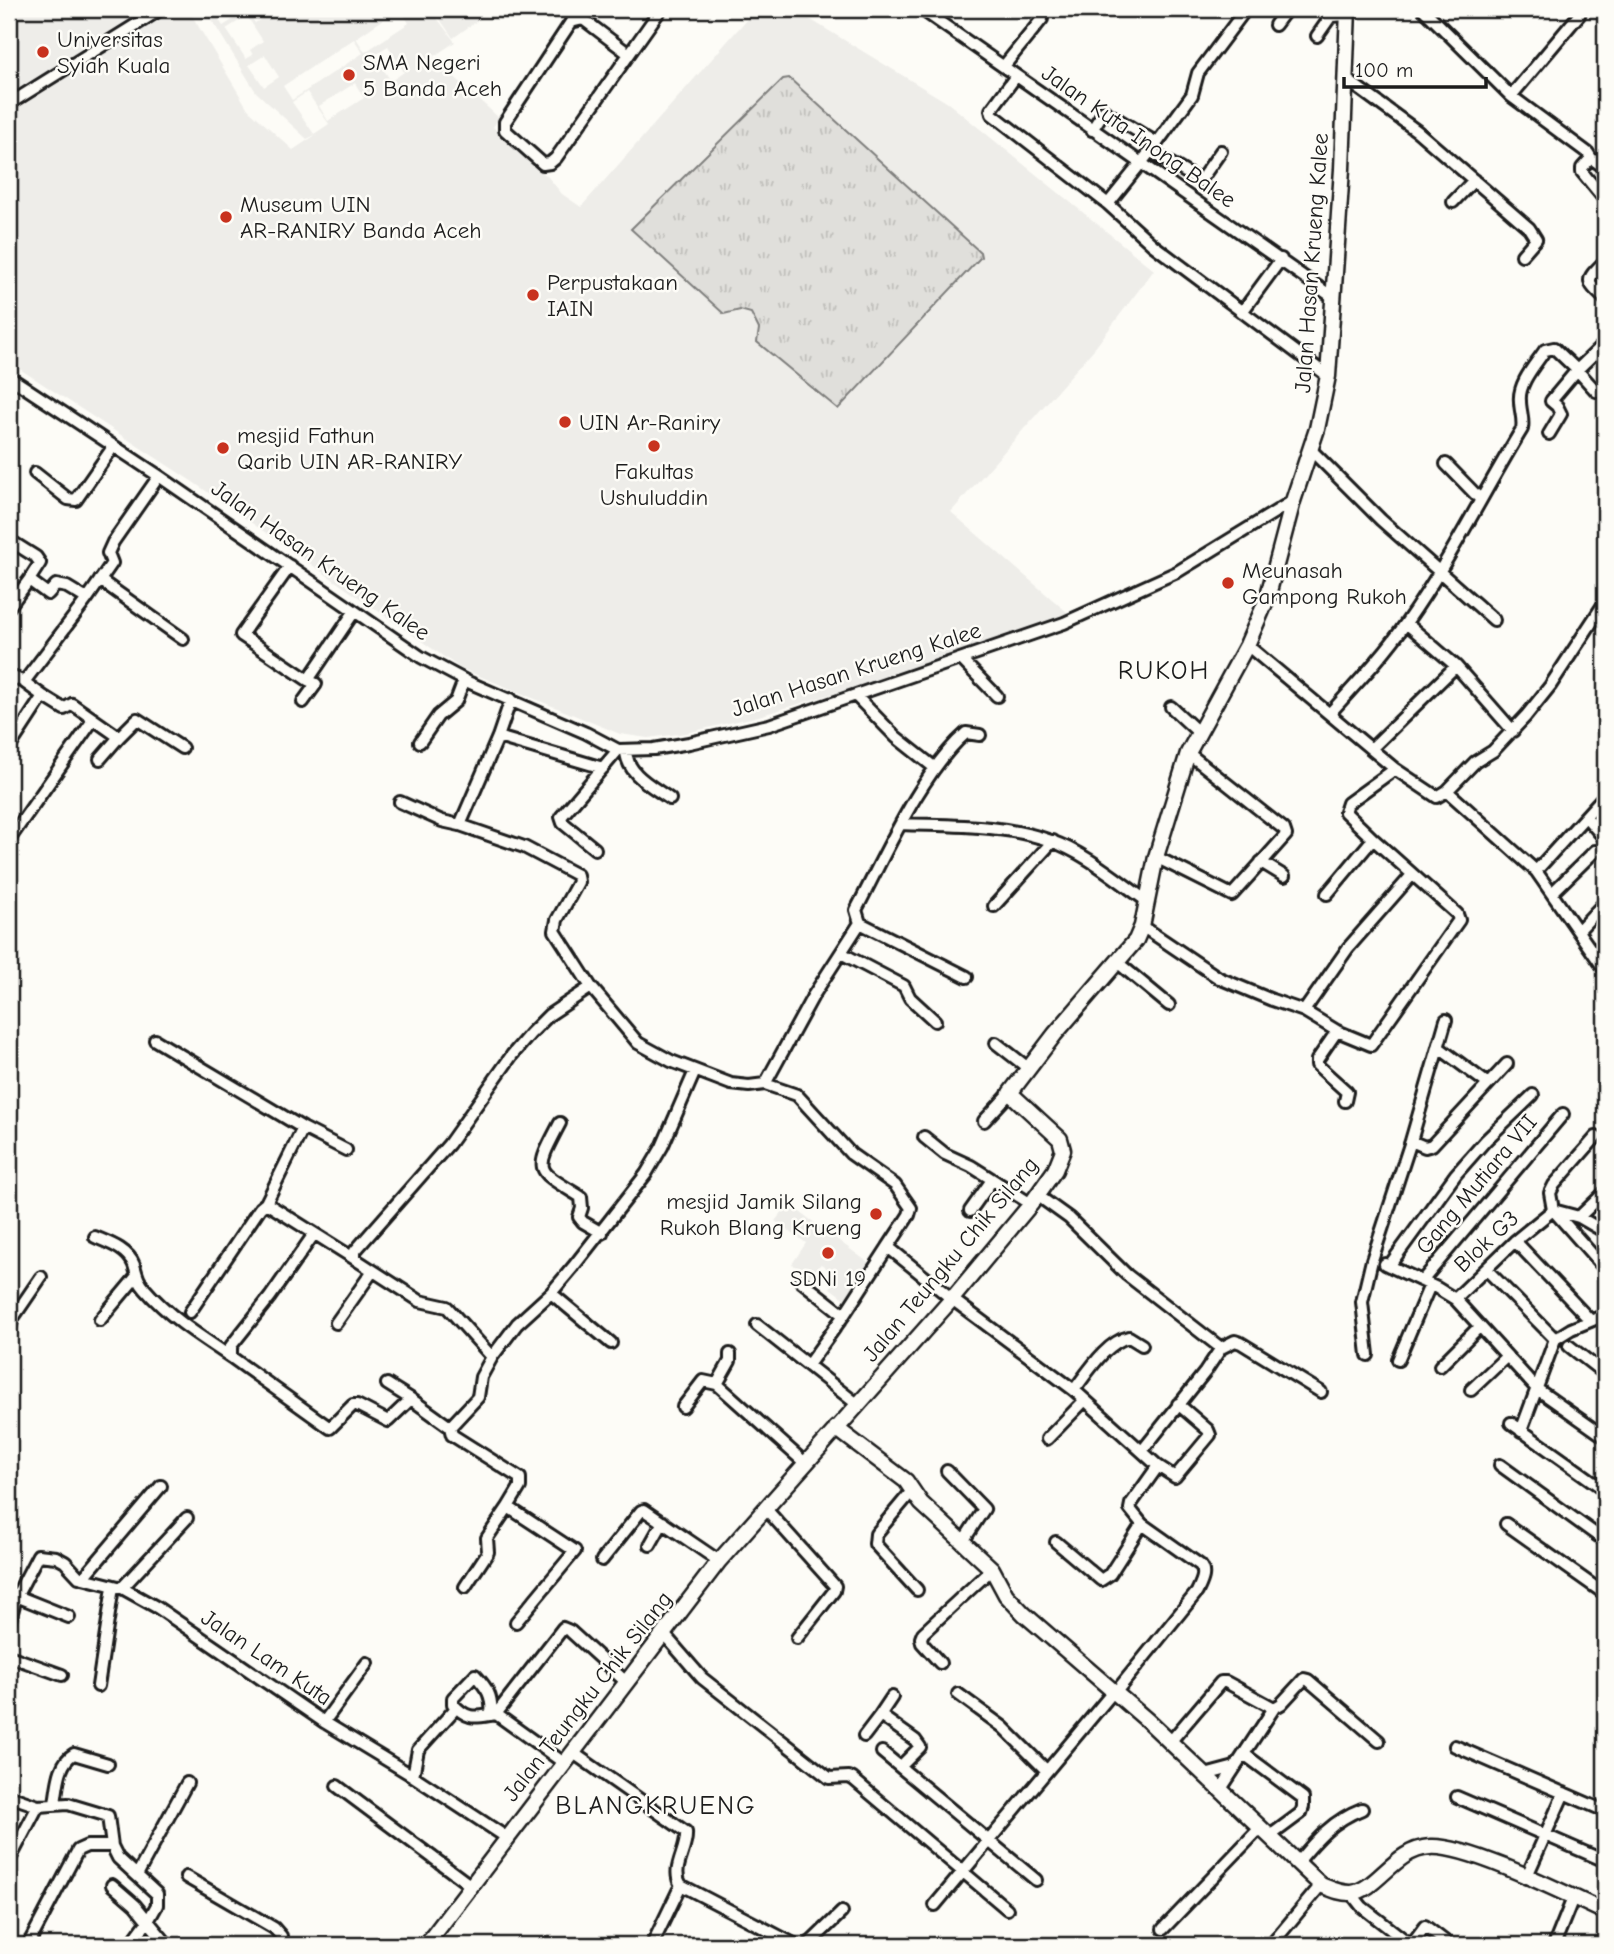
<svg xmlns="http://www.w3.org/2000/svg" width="1614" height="1954" viewBox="0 0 1614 1954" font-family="'Comic Neue',sans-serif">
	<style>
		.built { fill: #eeede9; fill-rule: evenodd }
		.grass { fill: url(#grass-tufts); stroke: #7e7e7c; stroke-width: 2 }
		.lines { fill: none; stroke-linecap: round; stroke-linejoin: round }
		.street-casing { stroke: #1c1c1c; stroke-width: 16 }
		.secondary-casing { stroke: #1c1c1c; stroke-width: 19 }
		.street { stroke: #fdfcf7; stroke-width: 10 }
		.secondary { stroke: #fdfcf7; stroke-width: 14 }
		.poi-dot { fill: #c8321e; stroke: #fdfcf7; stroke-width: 2.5 }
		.labels { text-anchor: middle; stroke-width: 5; stroke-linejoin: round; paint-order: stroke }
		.poi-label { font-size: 23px; fill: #1c1c1c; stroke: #fdfcf7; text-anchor: start }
		.street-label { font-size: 23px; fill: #1c1c1c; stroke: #fdfcf7 }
		.quarter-label { font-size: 26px; letter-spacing: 2px; fill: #1c1c1c; stroke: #fdfcf7 }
	</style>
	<defs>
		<pattern id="grass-tufts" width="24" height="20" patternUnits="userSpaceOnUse" patternTransform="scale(1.75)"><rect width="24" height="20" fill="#e0dfdb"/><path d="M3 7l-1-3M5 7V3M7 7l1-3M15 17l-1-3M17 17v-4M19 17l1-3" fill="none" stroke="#c0bfbb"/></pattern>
	</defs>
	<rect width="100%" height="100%" fill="#fdfcf7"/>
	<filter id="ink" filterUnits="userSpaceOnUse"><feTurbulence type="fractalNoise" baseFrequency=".0143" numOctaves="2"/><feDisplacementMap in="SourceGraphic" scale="14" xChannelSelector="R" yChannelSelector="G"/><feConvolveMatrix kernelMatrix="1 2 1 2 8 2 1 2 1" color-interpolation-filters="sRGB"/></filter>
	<g filter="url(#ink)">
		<path class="built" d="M9 9H145L9 94Z
			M176 9H188L248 109 293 150 317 134 307 139 256 92 205 9H212L223 26 237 17 232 9H249L247 11 255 23 277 9H380L384 15 394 9H399L356 38 365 52 409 23 400 9H430L455 42 433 57 499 118 493 127 548 177 562 194 581 207 756 9H793L948 103 1154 270 1094 349 951 512 1068 613 881 679 759 716 686 733 648 738 620 734 460 668 193 482 9 362V114ZM247 16 263 41 250 50 253 55 246 59 226 29ZM354 39 363 53 292 100 283 86ZM388 46 404 72 391 81 374 55ZM265 55 279 77 264 87 249 65ZM355 83 364 98 328 121 319 106ZM307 92 329 124 314 134 292 102Z
			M433 9H494L453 38Z
			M789 1204 873 1266 850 1303 830 1288 837 1276 821 1264 809 1277 792 1264 806 1243 775 1221Z"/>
		<path class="grass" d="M789 78 980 252 981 257 838 409 757 342 759 329 751 313 740 310 724 314 631 229 783 79Z"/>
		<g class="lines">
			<g class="street-casing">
				<path id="street" d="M921 9 1334 298
					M1423 9 1511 96 1588 153 1591 158 1582 168V172L1605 200
					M1275 25 1287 9
					M1317 36 1331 16 1348 15
					M629 54 583 19 571 22 505 122V130L543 164 550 163 556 158 661 9
					M1004 66 1042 19
					M1016 76 991 110 992 114 1108 204
					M1346 79 1417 131 1529 228 1536 239 1522 255
					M1511 96 1579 15 1581 9
					M9 104 161 9
					M1092 130 1104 111 1157 143 1192 95 1198 73 1246 9
					M1157 143 1108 204 1153 245 1328 376
					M1150 151 1200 181 1221 151
					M1591 158 1605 168
					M1453 202 1474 180
					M1605 206V215
					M1605 261C1586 280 1584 280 1605 299
					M1242 312 1281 259
					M9 377 159 476 421 657 468 682 586 733 618 750 654 749 689 743 769 725 1064 623 1177 572 1293 501
					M1549 434 1561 414 1557 406 1551 401 1577 370 1596 391 1605 384
					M1310 449 1381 520 1494 620
					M1446 464 1480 499
					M35 473 68 499 76 500 113 447
					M9 540 36 557 40 563 29 580 48 594 56 585 67 587 87 599 112 563 108 553 113 542 159 476
					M290 566 241 635 308 680
					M100 580 183 639
					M9 607 29 580
					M1406 623 1456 666
					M1247 645 1395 769 1437 797 1447 791 1475 762 1493 751 1526 716 1550 686 1605 602
					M961 659 997 696
					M9 675 24 682
					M43 696 64 709 72 704 119 737 137 719 182 748
					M856 696 896 737 935 768
					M511 699 498 737 460 825 524 847 577 875 578 882 557 920 555 931 591 987 638 1043 671 1061 731 1084 749 1086 765 1084 797 1095 851 1154 895 1185 911 1208 909 1215 888 1247
					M303 702 316 684 308 680 354 612
					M1171 707 1199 733
					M1330 713C1356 684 1384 655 1406 623 1449 562 1483 493 1522 429 1524 419 1520 411 1520 401 1518 383 1536 364 1545 350L1554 348 1577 370 1605 343
					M498 737 603 768
					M420 742 438 716 456 701 464 680
					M9 748 43 696 24 682 87 599
					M1371 749 1456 666 1513 731
					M626 750C626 774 652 786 670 799
					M100 759 119 737
					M1447 791 1536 871 1605 970
					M400 802 442 821 460 825
					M1586 817 1605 839
					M901 824C951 826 1004 824 1051 841 1086 853 1118 881 1147 901
					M11 837 93 720
					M595 849 563 823 561 817 618 750
					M1156 857 1232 895 1286 835 1284 829 1188 753
					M1261 862 1284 876
					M1536 871 1605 795
					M1552 893 1595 851
					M1327 894 1373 839
					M994 906 1053 841
					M860 923 967 977
					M1142 926 1219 978 1272 1000 1304 1011 1348 948 1412 875
					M1578 931 1605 902
					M841 953 904 986 910 998 935 1021
					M1117 962 1169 1005
					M1304 1011 1337 1031
					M155 1040 303 1128 266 1203
					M996 1043 1028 1068
					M1438 1047 1488 1084
					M765 1084 813 996 860 923 856 910C884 857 921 772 966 733L980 735
					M1345 1101 1347 1092 1317 1065V1060L1337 1031 1371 1045 1459 920 1457 914 1373 839 1345 812 1348 803 1395 769
					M984 1121 1010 1093
					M560 1123C534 1173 534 1168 581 1197L582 1208 579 1217 583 1222 602 1233
					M303 1128 346 1150
					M924 1137 945 1154 971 1166 1031 1204
					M1596 1137 1554 1185 1550 1193 1553 1210 1605 1269
					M1411 1141 1425 1147 1432 1145 1507 1064
					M1037 1195 1069 1218 1127 1275 1221 1348
					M1553 1210 1579 1217 1605 1232
					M970 1211 992 1180
					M1579 1217 1605 1192
					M314 1234 270 1297 231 1346V1357L330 1428 353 1405H357L388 1421 411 1399 450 1427 478 1397 481 1377 492 1357 517 1324 551 1293 573 1267 646 1174 662 1147 695 1071
					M95 1237C109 1243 128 1249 134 1265 137 1275 138 1281 145 1289 169 1317 201 1337 231 1357
					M1515 1241 1590 1320
					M1385 1264 1437 1288 1455 1299 1515 1241 1553 1210
					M1389 1266 1456 1174 1486 1140 1533 1095
					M1486 1269 1555 1339
					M801 1281 844 1315
					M1422 1281 1563 1114
					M551 1293 611 1343
					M1455 1299 1537 1389 1605 1437
					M190 1312 260 1208 266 1203 355 1259
					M100 1320 136 1277
					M336 1323 372 1272
					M757 1325 857 1404
					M9 1331 13 1318 41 1277
					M1569 1346 1605 1374
					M730 1354V1361L717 1384 805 1463
					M1368 1355 1362 1302 1372 1260 1411 1141 1446 1020
					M492 1357 447 1307 420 1301 355 1259V1251L449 1144 512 1055 530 1034 549 1015 591 987
					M1398 1360 1430 1285
					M808 1365 844 1315 888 1247 952 1299 1074 1390 1158 1466 1175 1477 1210 1435 1208 1430 1178 1404
					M1440 1366 1479 1327
					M387 1384 411 1399
					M1074 1390C1088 1372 1106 1342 1129 1337L1142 1345
					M1471 1390 1507 1356
					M683 1407 703 1381 717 1384
					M1511 1423 1605 1490
					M450 1427 452 1435 520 1478V1487L508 1507
					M1521 1431 1555 1339 1571 1329 1605 1315
					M1047 1439 1085 1400
					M1142 1451 1205 1372 1221 1348 1235 1341 1241 1343 1321 1392
					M1500 1465 1605 1541
					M947 1471 984 1509 964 1540
					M912 1491 876 1534 875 1544 917 1590
					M766 1509 835 1586 834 1591 797 1638
					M1506 1524 1605 1594
					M1056 1542 1101 1580 1110 1574 1142 1524
					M650 1545 663 1522
					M602 1560 641 1511 644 1510 719 1561
					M84 1577 161 1486
					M465 1587 488 1552 487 1538 508 1507 575 1551 516 1622
					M122 1588 187 1518
					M9 1593 69 1617
					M9 1624 16 1597 38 1555 56 1557 65 1562 79 1577 122 1588 158 1608 324 1722 413 1776 506 1837
					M663 1633 702 1678 829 1778 849 1777 853 1779 1007 1909
					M9 1656 62 1675
					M940 1663 922 1643 921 1638 923 1633 992 1569
					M98 1686 113 1587
					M1115 1693 1197 1592C1201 1583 1207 1573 1200 1565L1142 1524 1130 1509 1131 1504 1158 1466
					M958 1694 1003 1727 1046 1770
					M496 1714 563 1628 570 1631 626 1682
					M491 1715C493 1696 487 1688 475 1675L453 1698V1704C468 1721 476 1717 496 1714L564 1763
					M880 1715 892 1697
					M324 1722 367 1663
					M864 1736 880 1715 915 1740 920 1747 900 1767
					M1170 1742 1221 1682H1226L1274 1708 1281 1704 1304 1679 1308 1680 1379 1741
					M1455 1746 1605 1811
					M572 1752 686 1832C688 1850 670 1869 681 1885L652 1945
					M882 1752 1036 1880
					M1244 1754 1303 1798V1807L1301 1813 1270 1836
					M1205 1775 1235 1767
					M413 1776 418 1750 456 1708
					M337 1786 471 1886
					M1221 1789 1274 1708
					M9 1796 38 1806 68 1804 108 1816 112 1846 118 1858 157 1894V1905L148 1921 168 1945
					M1457 1797 1605 1861
					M55 1803C58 1786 58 1763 74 1754L108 1764
					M9 1861 38 1806
					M1297 1863C1316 1840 1333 1820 1362 1809
					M137 1875 187 1783
					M186 1877 274 1928 281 1936 279 1945
					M1526 1878 1564 1793
					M112 1885 135 1905 148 1921 130 1945
					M681 1885 796 1945
					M1351 1893 1362 1907 1411 1945
					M935 1905 1113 1692
					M1163 1929 1261 1827
					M28 1945 78 1850 87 1846H112
					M808 1945 842 1912
					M1271 1945 1321 1885
					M1411 1945 1425 1926 1450 1945
					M1554 1945 1573 1898"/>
			</g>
			<g class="secondary-casing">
				<path id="secondary" d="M836 1428 906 1481 921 1503 992 1569 1006 1595 1024 1614 1148 1721 1321 1885C1331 1889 1342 1894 1352 1893 1378 1889 1395 1849 1430 1847 1467 1844 1568 1895 1605 1912
					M426 1945 719 1561 952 1299 1031 1204 1055 1170 1063 1150 1060 1139 1010 1093 1055 1034 1136 940 1142 926 1156 857 1188 753 1247 645 1267 599 1293 501 1317 429 1328 376 1342 169 1348 9"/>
			</g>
			<use href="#street" class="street"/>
			<use href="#secondary" class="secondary"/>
		</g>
	</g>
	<g class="poi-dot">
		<circle cx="43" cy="52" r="7"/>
		<circle cx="349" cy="75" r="7"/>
		<circle cx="226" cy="217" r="7"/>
		<circle cx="533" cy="295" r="7"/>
		<circle cx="565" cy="422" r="7"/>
		<circle cx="654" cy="446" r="7"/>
		<circle cx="223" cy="448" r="7"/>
		<circle cx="1228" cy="583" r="7"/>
		<circle cx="876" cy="1214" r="7"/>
		<circle cx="828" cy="1253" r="7"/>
	</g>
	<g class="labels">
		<g class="poi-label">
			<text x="57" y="47">Universitas<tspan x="57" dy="26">Syiah Kuala</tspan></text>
			<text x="363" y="70">SMA Negeri<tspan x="363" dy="26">5 Banda Aceh</tspan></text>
			<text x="240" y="212">Museum UIN<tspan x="240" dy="26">AR-RANIRY Banda Aceh</tspan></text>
			<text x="547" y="290">Perpustakaan<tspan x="547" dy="26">IAIN</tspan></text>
			<text x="579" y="430">UIN Ar-Raniry</text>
			<text x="237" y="443">mesjid Fathun<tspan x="237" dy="26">Qarib UIN AR-RANIRY</tspan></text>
			<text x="654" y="479" text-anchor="middle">Fakultas<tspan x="654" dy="26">Ushuluddin</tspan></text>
			<text x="1242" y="578">Meunasah<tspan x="1242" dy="26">Gampong Rukoh</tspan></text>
			<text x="862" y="1209" text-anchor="end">mesjid Jamik Silang<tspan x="862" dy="26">Rukoh Blang Krueng</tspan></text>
			<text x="828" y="1286" text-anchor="middle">SDNi 19</text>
		</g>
		<g class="street-label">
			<text transform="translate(1139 136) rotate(35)" y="8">Jalan Kuta Inong Balee</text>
			<text transform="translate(1311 263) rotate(-86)" y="8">Jalan Hasan Krueng Kalee</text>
			<text transform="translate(321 560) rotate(35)" y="8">Jalan Hasan Krueng Kalee</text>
			<text transform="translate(856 669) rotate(-18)" y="8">Jalan Hasan Krueng Kalee</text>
			<text transform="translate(1476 1184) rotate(-50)" y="8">Gang Mutiara VII</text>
			<text transform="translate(1486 1241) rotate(-43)" y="8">Blok G3</text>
			<text transform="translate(950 1259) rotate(-50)" y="8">Jalan Teungku Chik Silang</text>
			<text transform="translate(267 1657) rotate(34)" y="8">Jalan Lam Kuta</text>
			<text transform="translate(587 1696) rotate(-52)" y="8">Jalan Teungku Chik Silang</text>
		</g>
		<g class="quarter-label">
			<text x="1164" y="679">RUKOH</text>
			<text x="656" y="1814">BLANGKRUENG</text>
		</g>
	</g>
	<rect width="1614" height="1954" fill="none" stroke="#fdfcf7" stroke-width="35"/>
	<rect x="18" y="18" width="1579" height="1919" fill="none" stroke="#1c1c1c" stroke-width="2.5" filter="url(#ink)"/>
	<path d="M1344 77v10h142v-10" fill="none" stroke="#1c1c1c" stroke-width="3.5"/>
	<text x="1355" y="77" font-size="21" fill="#1c1c1c" stroke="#fdfcf7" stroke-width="5" paint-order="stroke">100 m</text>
</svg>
